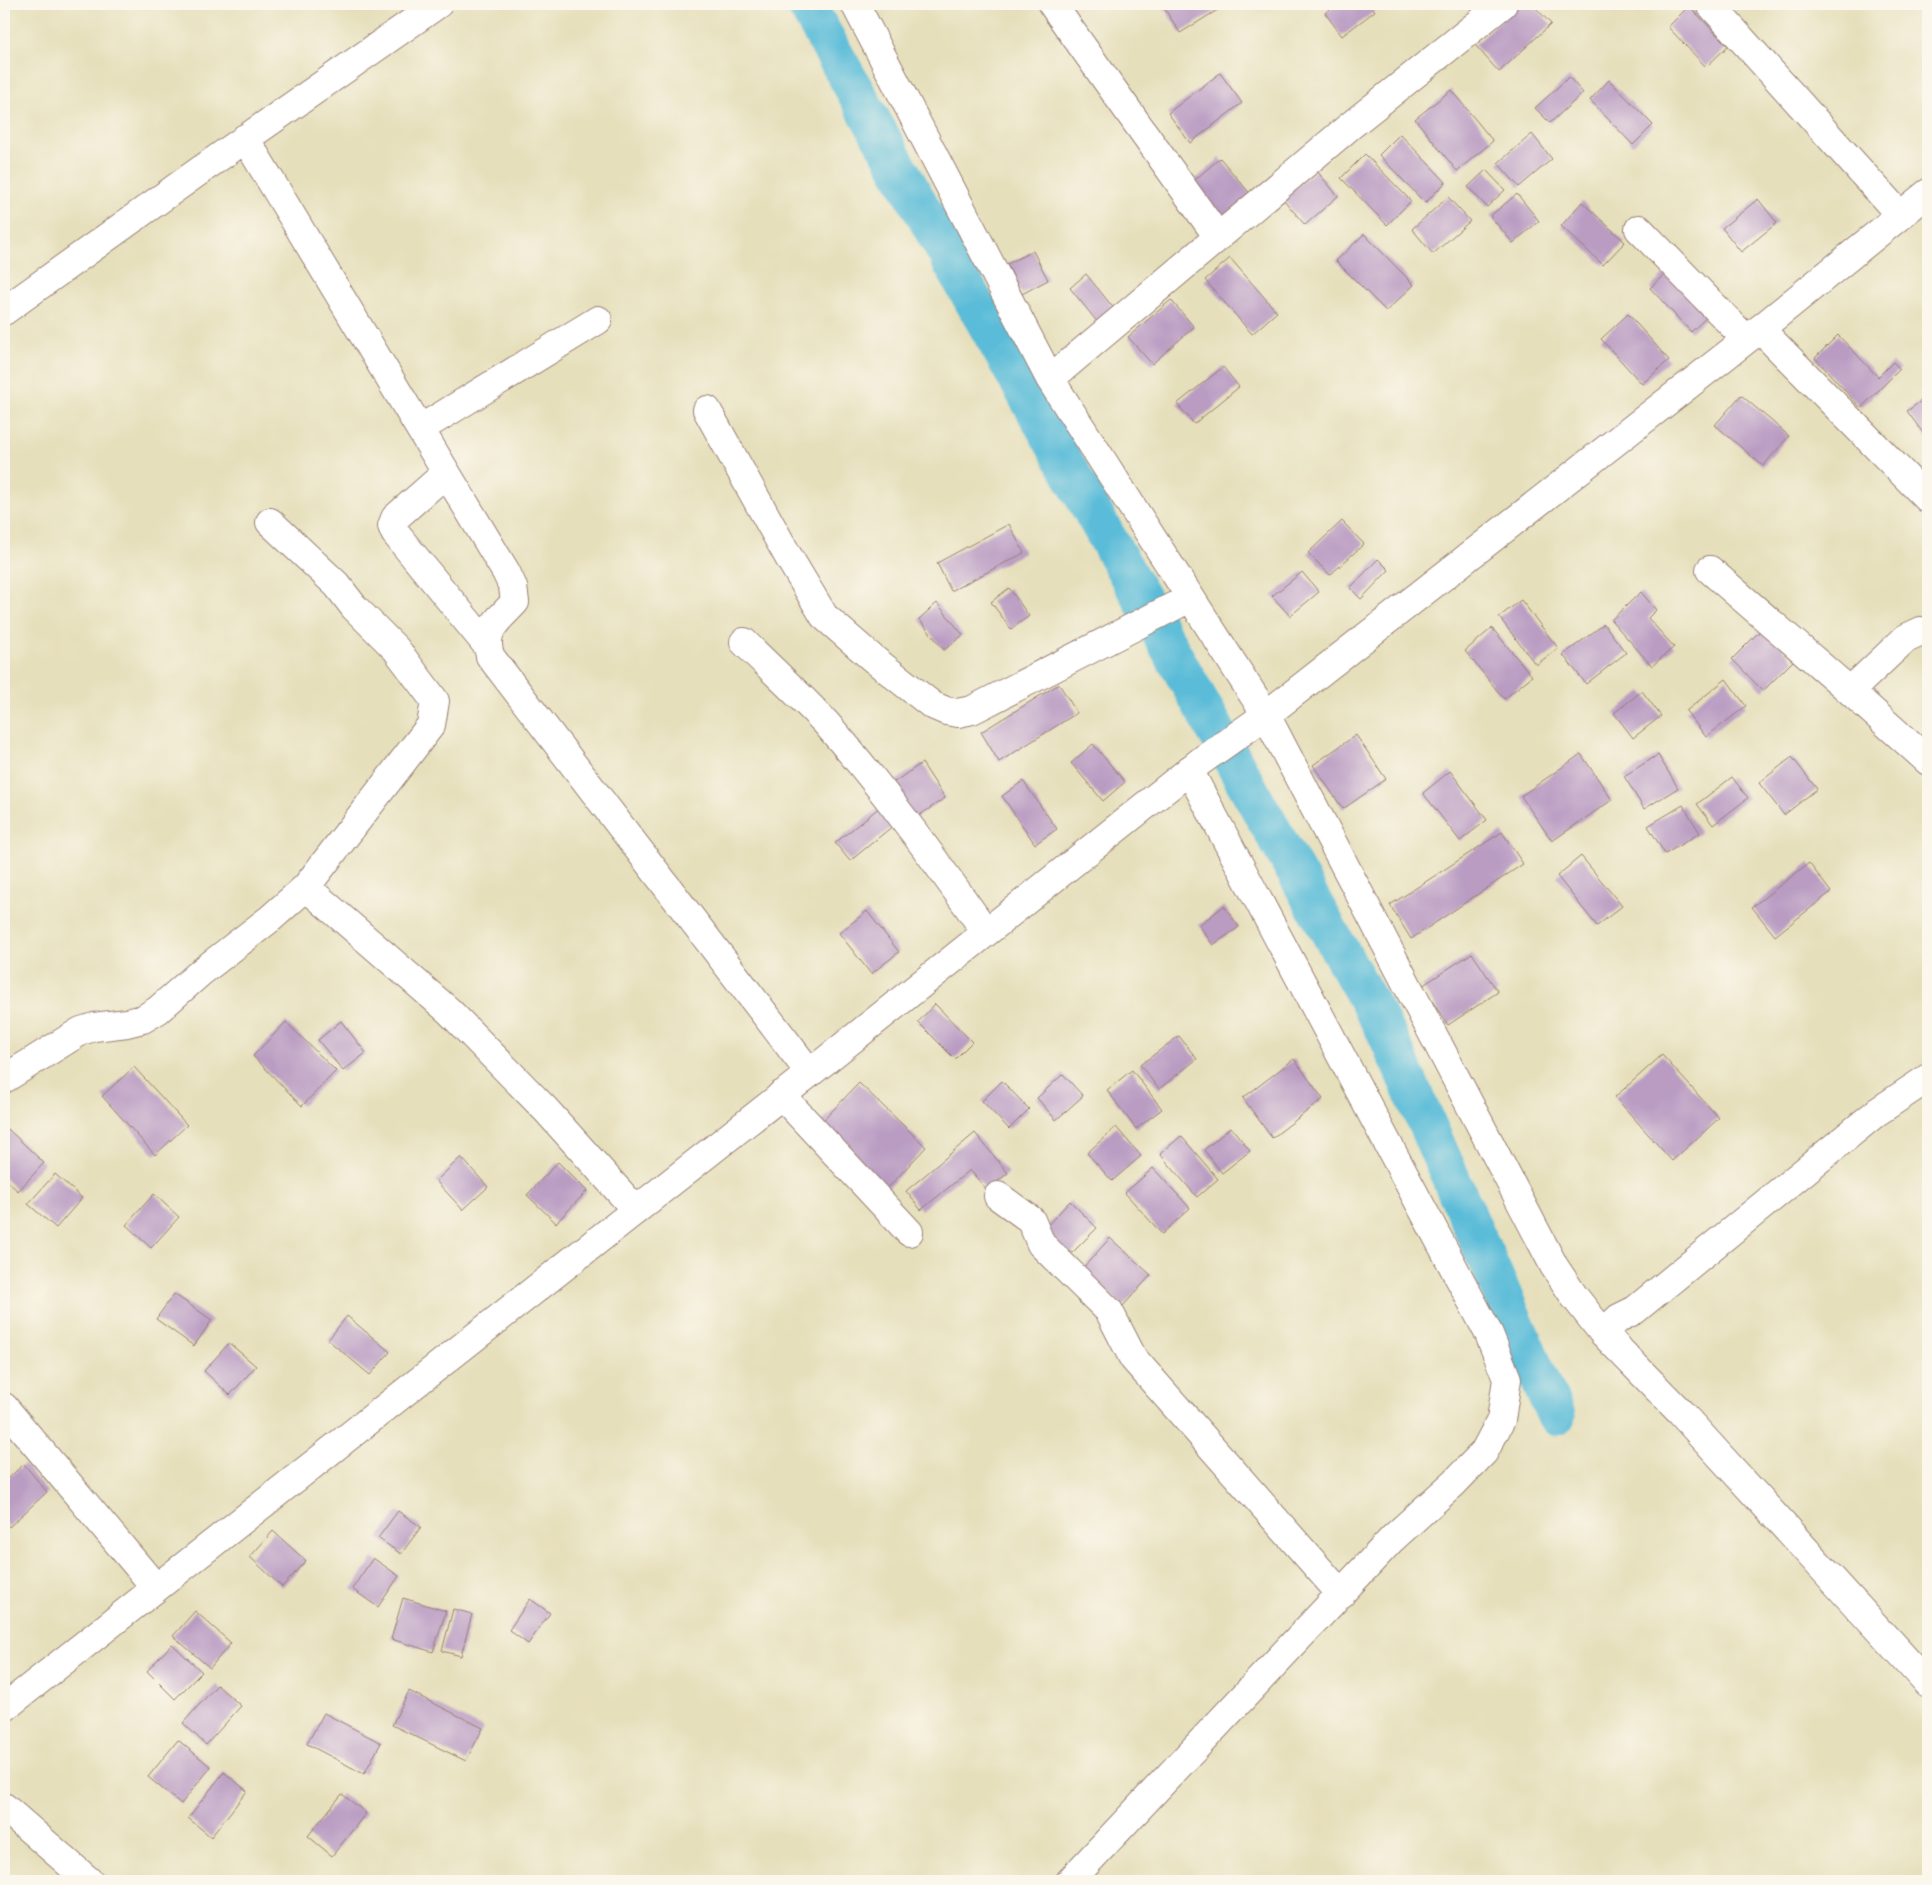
<svg xmlns="http://www.w3.org/2000/svg" width="1932" height="1885" viewBox="0 0 1932 1885" font-family="'Gochi Hand',sans-serif">
	<style>
		.lines { fill: none; stroke-linecap: round; stroke-linejoin: round }
		.canal { stroke: #5abcd8; stroke-width: 39 }
		.building { fill: #ba9cc3 }
		.street-casing { stroke: #987f73; stroke-width: 30 }
		.secondary-casing { stroke: #987f73; stroke-width: 30 }
		.street { stroke: #fff; stroke-width: 28 }
		.secondary { stroke: #fff; stroke-width: 28 }
	</style>
	<rect width="100%" height="100%" fill="#fbf7ec"/>
	<filter id="ink" filterUnits="userSpaceOnUse"><feTurbulence type="fractalNoise" baseFrequency=".02" numOctaves="2"/><feDisplacementMap in="SourceGraphic" scale="10" xChannelSelector="R" yChannelSelector="G"/><feConvolveMatrix kernelMatrix="1 2 1 2 8 2 1 2 1" color-interpolation-filters="sRGB"/></filter>
	<filter id="wash" filterUnits="userSpaceOnUse"><feTurbulence type="fractalNoise" baseFrequency=".0096" numOctaves="4" result="noise"/><feDisplacementMap in="SourceGraphic" scale="20" xChannelSelector="R" yChannelSelector="G"/><feGaussianBlur stdDeviation="1.12" result="paint"/><feColorMatrix in="noise" values="0 0 0 0 0 0 0 0 0 0 0 0 0 0 0 0 0 1.4 0 .05"/><feComposite in="paint" operator="in"/></filter>
	<g filter="url(#wash)">
		<rect width="100%" height="100%" fill="#e6dfbb"/>
		<g class="lines">
			<path class="canal" d="M806 4 1386 1032 1556 1416"/>
		</g>
		<g id="blocks">
			<path class="building" d="M1167 4H1223L1224 6 1180 33 1163 6Z
				M1337 4H1370L1375 11 1342 36 1325 13Z
				M1519 4H1532L1551 24 1499 72 1475 45Z
				M1689 6 1728 46 1706 67 1668 27Z
				M1220 73 1242 103 1190 143 1168 113Z
				M1569 77 1583 93 1550 123 1535 108Z
				M1609 80 1653 125 1633 145 1590 100Z
				M1451 90 1493 141 1457 171 1415 119Z
				M1400 134 1446 182 1425 203 1379 155Z
				M1532 134 1552 159 1519 187 1498 163Z
				M1365 154 1411 201 1387 225 1341 178Z
				M1220 158 1252 196 1221 223 1189 185Z
				M1316 170 1338 196 1305 225 1283 199Z
				M1486 170 1505 190 1487 207 1468 187Z
				M1517 194 1539 221 1513 243 1490 216Z
				M1448 197 1470 221 1433 254 1412 229Z
				M1758 199 1777 223 1741 252 1722 228Z
				M1582 202 1625 242 1603 265 1561 226Z
				M1364 234 1414 285 1386 311 1336 261Z
				M1033 251 1048 280 1022 294 1007 264Z
				M1230 258 1277 312 1252 334 1205 280Z
				M1667 272 1708 316 1691 332 1650 288Z
				M1086 274 1116 311 1099 324 1070 288Z
				M1171 300 1194 327 1152 364 1128 337Z
				M1628 314 1669 360 1642 384 1601 339Z
				M1838 335 1878 377 1893 362 1900 369 1861 408 1815 358Z
				M1223 367 1239 387 1194 424 1177 404Z
				M1741 395 1789 436 1763 466 1715 425Z
				M1928 396V440L1907 411Z
				M1342 521 1364 544 1330 575 1308 553Z
				M1009 524 1024 553 951 591 937 563Z
				M1378 559 1389 570 1361 599 1350 588Z
				M1302 572 1319 592 1290 616 1272 596Z
				M1009 588 1029 616 1011 629 991 602Z
				M1641 592 1656 610 1648 618 1674 647 1652 666 1611 620Z
				M1521 600 1558 648 1536 665 1499 617Z
				M937 603 963 635 944 650 919 619Z
				M1604 624 1626 653 1586 684 1563 655Z
				M1492 628 1532 676 1504 699 1465 651Z
				M1763 628 1794 660 1763 691 1732 659Z
				M1726 679 1746 706 1706 737 1686 711Z
				M1059 684 1077 713 999 762 981 732Z
				M1642 691 1661 716 1633 738 1614 713Z
				M1356 735 1386 779 1343 809 1313 765Z
				M1093 744 1125 782 1103 801 1071 763Z
				M1581 754 1612 800 1552 841 1521 796Z
				M1658 755 1678 788 1644 809 1624 776Z
				M1792 757 1817 789 1784 815 1759 783Z
				M922 763 945 798 914 819 891 784Z
				M1450 771 1487 820 1460 841 1423 793Z
				M1732 777 1748 798 1713 825 1697 804Z
				M1023 781 1057 829 1035 844 1002 796Z
				M1683 805 1700 833 1665 854 1648 826Z
				M880 807 894 825 850 861 835 843Z
				M1502 832 1523 864 1411 939 1390 905Z
				M1581 856 1622 906 1597 926 1557 876Z
				M1809 863 1831 892 1775 936 1752 907Z
				M1224 906 1239 927 1213 945 1199 925Z
				M867 911 899 952 871 974 839 933Z
				M1472 953 1498 992 1448 1025 1422 986Z
				M935 1004 972 1042 955 1059 918 1022Z
				M341 1021 366 1053 343 1071 318 1040Z
				M286 1022 336 1071 302 1106 253 1056Z
				M1179 1036 1197 1059 1159 1089 1140 1065Z
				M1662 1055 1719 1118 1672 1161 1615 1097Z
				M1294 1059 1323 1099 1272 1138 1243 1098Z
				M134 1067 187 1125 155 1155 102 1096Z
				M1132 1070 1162 1109 1136 1129 1107 1090Z
				M1063 1074 1083 1096 1056 1120 1037 1098Z
				M1002 1081 1029 1109 1009 1129 982 1101Z
				M859 1083 926 1147 885 1191 817 1127Z
				M1116 1127 1141 1156 1112 1181 1087 1153Z
				M1231 1127 1250 1151 1222 1173 1204 1150Z
				M8 1129 44 1163 18 1191 4 1178V1134Z
				M975 1133 1008 1173 987 1190 970 1170 921 1210 906 1191Z
				M1181 1136 1218 1179 1197 1197 1160 1154Z
				M461 1157 488 1187 463 1210 436 1181Z
				M558 1162 587 1191 556 1223 527 1195Z
				M1153 1168 1190 1208 1162 1234 1125 1193Z
				M55 1174 82 1198 56 1228 28 1204Z
				M154 1194 179 1217 151 1248 126 1225Z
				M1070 1201 1097 1228 1070 1255 1044 1229Z
				M1110 1238 1151 1275 1123 1306 1082 1269Z
				M174 1294 212 1320 194 1346 156 1319Z
				M347 1316 390 1352 370 1375 328 1340Z
				M229 1343 256 1366 230 1395 204 1371Z
				M24 1464 47 1492 9 1527 4 1521V1482Z
				M398 1511 421 1527 401 1554 378 1538Z
				M273 1531 306 1561 282 1587 250 1557Z
				M373 1558 399 1576 378 1607 352 1589Z
				M403 1598 446 1611 433 1652 391 1639Z
				M530 1599 550 1613 528 1644 509 1630Z
				M453 1609 472 1614 461 1656 442 1651Z
				M195 1611 231 1643 210 1668 173 1636Z
				M172 1644 202 1672 175 1699 147 1671Z
				M217 1685 241 1706 206 1745 183 1723Z
				M409 1691 483 1728 466 1761 392 1725Z
				M324 1713 381 1743 364 1774 307 1744Z
				M178 1740 211 1767 181 1804 148 1777Z
				M224 1772 247 1791 211 1837 188 1818Z
				M342 1794 366 1813 332 1856 308 1836Z"/>
		</g>
	</g>
	<g filter="url(#ink)">
		<use href="#blocks" fill-opacity="0" stroke="#987f73" stroke-width="1"/>
		<g class="lines">
			<g class="street-casing">
				<path id="street" d="M855 4 1050 379 1266 715 1554 1266 1574 1296 1603 1333 1619 1318 1635 1310 1877 1112 1928 1078
					M1052 4 1218 237
					M1710 4 1900 215
					M245 138 506 572 513 587 515 602C498 621 482 629 490 656L810 1073
					M1639 229 1746 339
					M4 311 205 167 438 4
					M1760 329 1928 499
					M1050 379 1350 126 1503 4
					M707 410 788 556 824 616 871 657 932 705 946 711 958 713 972 710 1190 598
					M420 429 598 320
					M446 473 395 518 392 526 395 533 486 644
					M1710 570 1850 691 1906 638 1921 631 1928 633
					M744 642C771 669 800 695 826 723 884 789 935 860 986 932
					M1850 691 1928 761
					M306 887 449 1011 546 1110 636 1210
					M4 1079 81 1031 94 1027 127 1023 143 1019 158 1010 200 973 271 918 306 887 431 725 435 701 396 649 354 607 337 585 270 522
					M781 1095 909 1232
					M998 1196 1031 1220 1041 1244 1109 1311 1133 1358 1341 1594
					M1603 1333 1681 1413 1928 1684
					M4 1407 156 1588
					M4 1807 89 1881
					M1070 1881 1392 1539 1454 1483 1484 1452 1501 1420 1507 1379 1489 1334 1189 770"/>
			</g>
			<g class="secondary-casing">
				<path id="secondary" d="M4 1708 810 1073 1201 761 1266 715 1760 329 1928 193"/>
			</g>
			<use href="#street" class="street"/>
			<use href="#secondary" class="secondary"/>
		</g>
	</g>
	<rect width="1932" height="1885" fill="none" stroke="#fbf7ec" stroke-width="20"/>
</svg>
